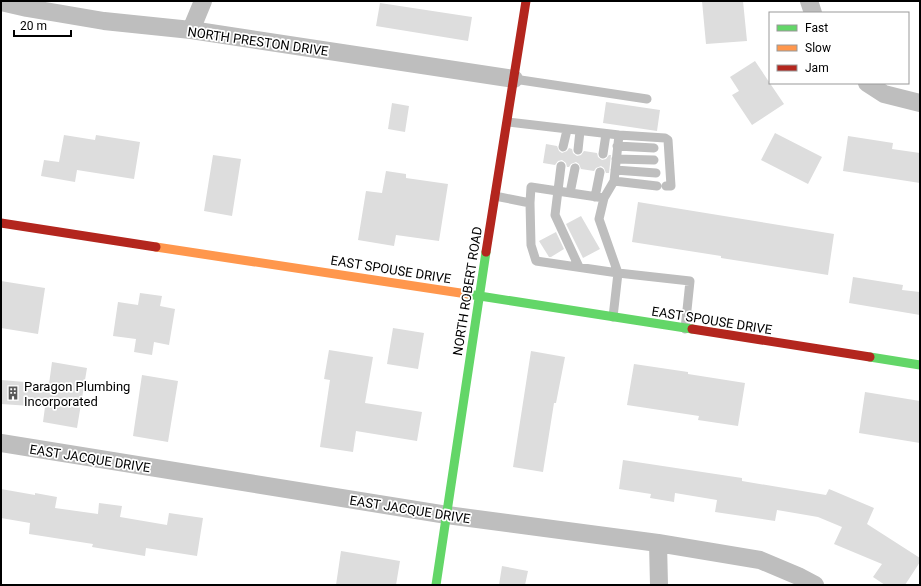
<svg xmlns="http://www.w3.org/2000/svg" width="921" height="586" viewBox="0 0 921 586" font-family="Roboto,sans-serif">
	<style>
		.building { fill: #ddd }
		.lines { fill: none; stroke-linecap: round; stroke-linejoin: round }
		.lane { stroke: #bebebe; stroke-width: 9 }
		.street { stroke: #bebebe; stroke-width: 18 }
		.fast { stroke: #63d668; stroke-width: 9 }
		.slow { stroke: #ff974d; stroke-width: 9 }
		.jam { stroke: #b3261e; stroke-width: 9 }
		.labels { text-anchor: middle; stroke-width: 3.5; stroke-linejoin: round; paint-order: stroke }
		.street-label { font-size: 13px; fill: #000; stroke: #fff }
		.poi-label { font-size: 13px; fill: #000; stroke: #fff; text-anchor: start }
	</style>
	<rect width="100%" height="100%" fill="#fff"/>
	<path class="building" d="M702 1H743L747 41 706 44Z
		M380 3 472 17 468 41 376 26Z
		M755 61 784 104 752 125 732 95 739 91 730 77Z
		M606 102 660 110 657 131 603 123Z
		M392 103 409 106 405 132 388 129Z
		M775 133 822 157 808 184 761 160Z
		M64 135 95 140 96 135 140 142 134 179 77 170 75 182 41 176 44 160 59 162Z
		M848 136 893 143 892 149 920 153V183L843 171Z
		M546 144 557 146 559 151 562 153 567 151 569 148 572 149 573 153 577 156 581 155 584 151 597 153 598 157 602 160 606 159 609 155H611L609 173H606L604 168 601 166 596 168 594 171 581 169 579 164 576 162 571 164 569 167H567L566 163 562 160 558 161 555 165 543 163Z
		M213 155 241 159 232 216 204 211Z
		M386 171 406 174V178L448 184 439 241 396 235 394 246 358 240 366 191 382 193Z
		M638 202 834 234 828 275 721 258V256L632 242Z
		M581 216 600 249 583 258 566 224Z
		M556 232 564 249 551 257H549L539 241Z
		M853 277 903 285 902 290 920 292V315L849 303Z
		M1 281 45 288 38 334 1 328Z
		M140 293 162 296 160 306 175 309 169 345 154 342 152 355 134 352 136 339 113 336 118 302 138 305Z
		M393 328 424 333 418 369 387 364Z
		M329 350 373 357 365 403 422 412 417 441 356 431 353 452 320 447 330 380 324 379Z
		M531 351 565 357 556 403H554L543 472 513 467Z
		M52 362 87 368 77 428 43 422 45 407 1 404V380L49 384Z
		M634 364 688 372V374L745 383 738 426 698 420 699 416 627 405Z
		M142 375 178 381 168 442 133 436Z
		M865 392 920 401V443L859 433Z
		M623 460 742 478V481L826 495 829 489 874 508 867 524 920 558V562L905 585H885L873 577 882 564 834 544 842 527 818 517 777 510 775 521 715 512 717 500 675 493 674 502 650 498 651 494 619 489Z
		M1 489 35 495V493L57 497 55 508 98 514 99 503 122 506 120 517 167 525 169 513 203 518 197 556 146 548 145 556 92 547 93 544 29 534 30 523 1 518Z
		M341 551 400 561 396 585H336Z
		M502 566 528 571 525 585H499Z"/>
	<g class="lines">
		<path class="lane" d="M514 79 647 99
			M508 122 619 135 665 138 668 140 671 186H666
			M617 146 654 148
			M563 147 567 130
			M578 150 580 131
			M603 154 606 134
			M616 159 654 160
			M561 166 555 215 579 267
			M615 170 656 173
			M614 181 657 186
			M570 193 575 168
			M495 196 530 203 531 187 604 198 599 219 618 273 690 281 685 329
			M595 197 600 172
			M604 198 614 181 619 135
			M530 203 531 245 536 261 618 273 613 317"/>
		<path class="street" d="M809 1 813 13
			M1 2 27 8 104 21 191 30 514 79
			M191 30 203 1
			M867 83 884 94 920 103
			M1 443 447 515 658 543 760 560 798 576 815 585
			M658 543 659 585"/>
		<path class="fast" d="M467 294 692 329
			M870 357 920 365
			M436 585 486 252"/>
		<path class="slow" d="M156 247 467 294"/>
		<path class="jam" d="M1 223 156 247
			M486 252 526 1
			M692 329 870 357"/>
	</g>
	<defs>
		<g id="building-bare" transform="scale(1.08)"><path d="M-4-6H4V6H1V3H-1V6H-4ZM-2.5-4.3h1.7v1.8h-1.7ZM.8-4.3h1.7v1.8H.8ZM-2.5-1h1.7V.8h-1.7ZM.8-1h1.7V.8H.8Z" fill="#595959" stroke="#fff" stroke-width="2.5" paint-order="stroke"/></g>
	</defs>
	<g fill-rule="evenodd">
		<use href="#building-bare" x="13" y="393"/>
	</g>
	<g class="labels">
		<g class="street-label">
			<text transform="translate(258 41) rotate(8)" y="5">NORTH PRESTON DRIVE</text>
			<text transform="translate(391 269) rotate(9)" y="5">EAST SPOUSE DRIVE</text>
			<text transform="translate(467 291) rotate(-81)" y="5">NORTH ROBERT ROAD</text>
			<text transform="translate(712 320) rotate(9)" y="5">EAST SPOUSE DRIVE</text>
			<text transform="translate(90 458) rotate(9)" y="5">EAST JACQUE DRIVE</text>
			<text transform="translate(410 509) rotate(9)" y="5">EAST JACQUE DRIVE</text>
		</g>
		<g class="poi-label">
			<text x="24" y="391">Paragon Plumbing<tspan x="24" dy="15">Incorporated</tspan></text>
		</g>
	</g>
	<rect width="921" height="586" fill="none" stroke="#000000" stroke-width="4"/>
	<rect x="769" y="12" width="140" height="72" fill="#ffffff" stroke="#999999"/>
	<rect x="777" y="25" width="20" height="6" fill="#63d668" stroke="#999999"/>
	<text x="805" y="32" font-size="12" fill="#000000">Fast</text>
	<rect x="777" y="45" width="20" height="6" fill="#ff974d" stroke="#999999"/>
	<text x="805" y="52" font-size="12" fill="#000000">Slow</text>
	<rect x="777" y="65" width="20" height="6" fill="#b3261e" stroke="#999999"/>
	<text x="805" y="72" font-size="12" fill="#000000">Jam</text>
	<path d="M14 30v6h57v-6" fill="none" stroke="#000000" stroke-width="2"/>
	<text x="20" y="30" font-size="12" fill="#000000" stroke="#ffffff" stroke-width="3" paint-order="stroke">20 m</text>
</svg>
